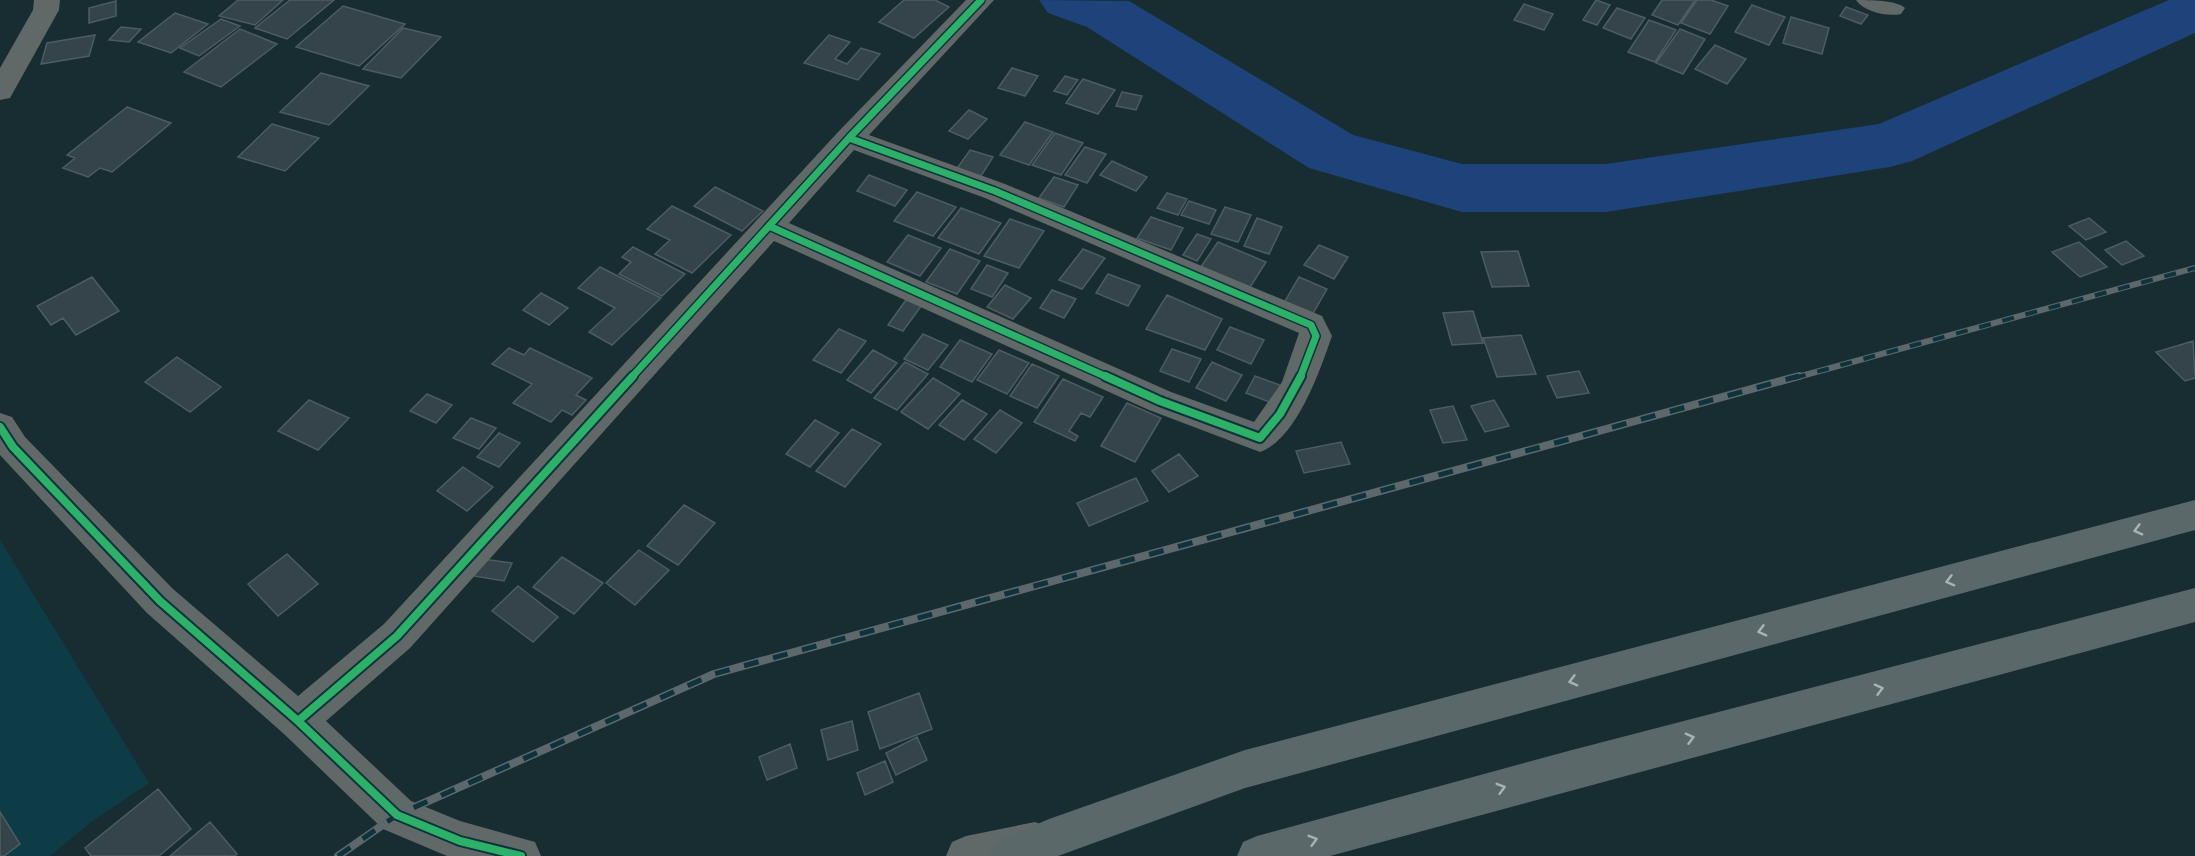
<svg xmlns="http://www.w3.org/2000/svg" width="2195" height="856" viewBox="0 0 2195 856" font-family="Poppins,sans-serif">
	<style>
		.built { fill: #0d3b46 }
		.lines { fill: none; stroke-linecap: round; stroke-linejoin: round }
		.river { fill: #1e437b; fill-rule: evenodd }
		.building { fill: #35444a; stroke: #4d5c62; stroke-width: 1.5 }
		.minor { fill: #606868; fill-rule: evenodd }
		.major { fill: #5b686a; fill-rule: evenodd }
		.rail-far1-casing { stroke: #5c686b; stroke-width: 6 }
		.rail-casing { stroke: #5c686b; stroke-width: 8 }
		.rail-far1 { stroke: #0e333d; stroke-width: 4; stroke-dasharray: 12; stroke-linecap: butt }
		.rail { stroke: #0e333d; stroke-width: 5; stroke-dasharray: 15; stroke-linecap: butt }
		.cycleway-far1-casing { stroke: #0e333d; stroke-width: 10 }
		.cycleway-casing { stroke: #0e333d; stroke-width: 12 }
		.cycleway-far1 { stroke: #2db169; stroke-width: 7 }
		.cycleway { stroke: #2db169; stroke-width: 8 }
		.oneway { stroke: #a4b4b9 }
	</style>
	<rect width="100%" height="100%" fill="#182d32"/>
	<path class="built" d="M0 540 149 783 91 822 50 856H0Z"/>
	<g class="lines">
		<path class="river" d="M1039 0 1129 1 1353 135 1462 164H1606L1879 124 2169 0H2195V33L1912 161 1890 167 1606 212H1462L1309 168 1087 27 1048 13Z"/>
	</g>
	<path class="building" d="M238 0H283L255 25 219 16Z
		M290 0H334L287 39 255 28Z
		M904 0H935L949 7 914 38 879 22Z
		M1596 0 1610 5 1597 25 1583 20Z
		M1662 0H1695L1678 25 1652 15Z
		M1697 0H1711L1728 6 1710 34 1681 23Z
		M116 1V16L89 23V8Z
		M1524 4 1553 14 1544 30 1514 20Z
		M1752 5 1785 17 1769 45 1735 32Z
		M343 6 405 24 359 66 296 47Z
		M1846 7 1868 15 1861 24 1840 16Z
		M1617 8 1645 18 1631 39 1603 28Z
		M175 13 208 24 171 53 138 42Z
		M1791 17 1829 28 1822 54 1783 43Z
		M221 19 240 26 199 56 180 48Z
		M1649 20 1676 30 1655 62 1628 52Z
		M121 27 141 29 129 42 109 40Z
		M403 28 441 37 401 78 363 69Z
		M240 29 277 44 221 87 184 72Z
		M1680 29 1705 39 1683 74 1656 63Z
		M95 35 89 56 41 64 47 43Z
		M829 35 850 42 835 59 847 64 861 48 880 54 858 80 804 63Z
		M1715 45 1746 59 1727 84 1695 69Z
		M1012 68 1038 76 1025 96 998 88Z
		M321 73 369 86 329 125 280 112Z
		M1065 76 1078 80 1067 95 1054 91Z
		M1083 79 1115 90 1098 114 1066 103Z
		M1122 92 1142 96 1136 110 1116 106Z
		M127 107 171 123 112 172 100 168 88 177 63 168 75 158 67 155Z
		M969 110 987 119 968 139 949 131Z
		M1025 122 1053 132 1029 165 1000 155Z
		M272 124 319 138 285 171 238 157Z
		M1055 133 1083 143 1061 175 1032 165Z
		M1085 147 1106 154 1087 183 1065 175Z
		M970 150 993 157 979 179 955 171Z
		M1112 161 1147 177 1136 191 1100 175Z
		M869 175 907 190 895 206 857 191Z
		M1054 177 1078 185 1064 207 1039 198Z
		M715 187 763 211 742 231 694 206Z
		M917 192 956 207 933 236 894 221Z
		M1167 193 1187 199 1178 215 1157 208Z
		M1189 201 1216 210 1209 224 1181 215Z
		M672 206 731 235 692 273 655 254 670 240 647 229Z
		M1225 207 1251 215 1238 242 1211 234Z
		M961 208 1001 223 979 254 938 238Z
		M1151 217 1183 228 1171 250 1137 238Z
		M1257 218 1282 227 1269 254 1244 246Z
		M2089 218 2106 232 2086 240 2069 226Z
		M1010 219 1044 231 1019 268 984 256Z
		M1197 234 1211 239 1197 261 1183 255Z
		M908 235 941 248 920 276 887 262Z
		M2126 241 2144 256 2122 265 2105 250Z
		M1218 242 1266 262 1247 292 1198 271Z
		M2079 242 2107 267 2080 277 2052 252Z
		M1319 245 1348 257 1334 279 1304 265Z
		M633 247 685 274 662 296 619 274 631 262 622 257Z
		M950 249 980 261 957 294 926 282Z
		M1083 249 1105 258 1082 289 1059 280Z
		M1518 251 1529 286 1492 287 1481 252Z
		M987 265 1008 273 992 297 971 289Z
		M600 267 661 298 612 345 589 332 615 308 578 288Z
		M1108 274 1140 286 1128 306 1096 293Z
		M92 277 119 311 76 335 63 318 51 325 37 306Z
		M1299 277 1327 289 1312 315 1284 303Z
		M1005 285 1031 298 1013 319 987 307Z
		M1052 290 1076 299 1064 318 1040 308Z
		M541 293 568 308 549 325 523 310Z
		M1167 295 1222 319 1205 350 1146 329Z
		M906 300 922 305 903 331 888 325Z
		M1473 311 1483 343 1452 345 1443 313Z
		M1230 327 1264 340 1251 364 1217 350Z
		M839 329 866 341 841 373 813 360Z
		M923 334 948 345 928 370 904 359Z
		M1521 335 1536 374 1497 377 1483 338Z
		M960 340 992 354 972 382 940 367Z
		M2193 341 2195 378 2185 381 2156 352Z
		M509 348 524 355 530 348 592 378 576 395 586 400 572 415 562 410 551 422 513 403 532 384 492 364Z
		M1172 349 1201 359 1189 382 1160 371Z
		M873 350 897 363 871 393 847 380Z
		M999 350 1029 363 1007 394 977 380Z
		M177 357 221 387 190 412 145 382Z
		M905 362 928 374 897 410 874 398Z
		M1212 362 1242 375 1226 401 1196 388Z
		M1032 364 1059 376 1037 408 1010 396Z
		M1579 371 1589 393 1557 398 1547 376Z
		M1255 376 1285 387 1277 405 1246 393Z
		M933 378 960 394 928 429 901 412Z
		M1063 379 1103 397 1090 417 1081 413 1069 431 1078 436 1075 441 1034 422Z
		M427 394 452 405 436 423 410 411Z
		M309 400 349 418 318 450 278 431Z
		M962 400 987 414 964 440 939 425Z
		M1494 400 1509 426 1485 432 1471 406Z
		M1127 403 1161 418 1135 462 1101 446Z
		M1453 406 1467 440 1443 443 1430 410Z
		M1000 410 1022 423 996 453 974 439Z
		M471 418 496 428 479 449 453 438Z
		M815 420 839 433 810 467 786 454Z
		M852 429 881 444 845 487 816 471Z
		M499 433 520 443 499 467 477 457Z
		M1341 442 1350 464 1304 473 1296 451Z
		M1179 454 1198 476 1169 492 1152 471Z
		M463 467 493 487 467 511 437 491Z
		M1136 478 1148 501 1089 526 1077 503Z
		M684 505 715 523 678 565 647 546Z
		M639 550 669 570 635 605 606 583Z
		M287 554 318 584 278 616 248 584Z
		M562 557 603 583 574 614 533 587Z
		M482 559 512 563 504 581 474 576Z
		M518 586 558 617 533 642 492 611Z
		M919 693 932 729 880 749 868 712Z
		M852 721 858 750 828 760 821 730Z
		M917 737 927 760 896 775 886 753Z
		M790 744 797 768 767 780 759 757Z
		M885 761 893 782 865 795 857 773Z
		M158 789 191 829 159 856H91L85 848Z
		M0 812 20 844 4 856H0Z
		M210 822 237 854 235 856H170Z"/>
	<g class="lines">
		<path class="minor" d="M34 0H60L59 10 10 98 0 100V68L33 10Z
			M966 0H994L869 135 1005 184 1322 316 1332 336C1320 370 1297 439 1260 452L1149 410 774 241 410 648 326 721 411 801 460 821 535 842 541 856H447L383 829 284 734 147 613 0 455V413L12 417 25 437 173 589 298 696 384 624 839 131ZM854 150 985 198 1299 333 1282 382 1254 422 1171 392 789 223Z
			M1856 0C1871 0 1896 0 1905 8L1901 14C1888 17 1864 12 1856 0Z
			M1035 822 1049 828 1055 842 1049 856H946L952 842 966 836Z"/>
		<path class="major" d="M2195 500V530L1245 788 1058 856H989L995 842 1049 819 1245 750Z
			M2195 588V622L1330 856H1237L1243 842 1257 836 1572 750Z"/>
		<g class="rail-far1-casing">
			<path id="rail-far1" d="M1794 378 2195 268"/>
		</g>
		<g class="rail-casing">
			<path id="rail" d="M338 856 397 815 714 674 1799 376"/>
		</g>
		<use href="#rail-far1" class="rail-far1"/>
		<use href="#rail" class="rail"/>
		<g class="cycleway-far1-casing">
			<path id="cycleway-far1" d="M849 138 995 191 1311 325 1316 336 1300 378
				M769 226 1109 378
				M631 378 849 138 981 0"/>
		</g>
		<g class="cycleway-casing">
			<path id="cycleway" d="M1105 376 1160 401 1260 438 1280 414 1301 376
				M0 427 13 447 160 601 298 721 397 815 460 841 521 856
				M298 721 397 636 633 376"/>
		</g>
		<use href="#cycleway-far1" class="cycleway-far1"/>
		<use href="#cycleway" class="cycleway"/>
	</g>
	<defs><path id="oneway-chevron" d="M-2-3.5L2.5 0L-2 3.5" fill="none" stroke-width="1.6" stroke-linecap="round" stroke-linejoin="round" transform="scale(1.5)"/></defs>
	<g class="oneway">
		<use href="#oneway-chevron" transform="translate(2138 530) rotate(165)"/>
		<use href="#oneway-chevron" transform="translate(1950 581) rotate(165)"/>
		<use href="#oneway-chevron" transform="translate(1762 631) rotate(165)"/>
		<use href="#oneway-chevron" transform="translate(1573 681) rotate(165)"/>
		<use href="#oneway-chevron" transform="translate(1879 689) rotate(-15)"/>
		<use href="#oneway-chevron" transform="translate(1690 738) rotate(-15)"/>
		<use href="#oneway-chevron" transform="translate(1501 788) rotate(-16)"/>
		<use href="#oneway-chevron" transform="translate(1313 840) rotate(-16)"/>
	</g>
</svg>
